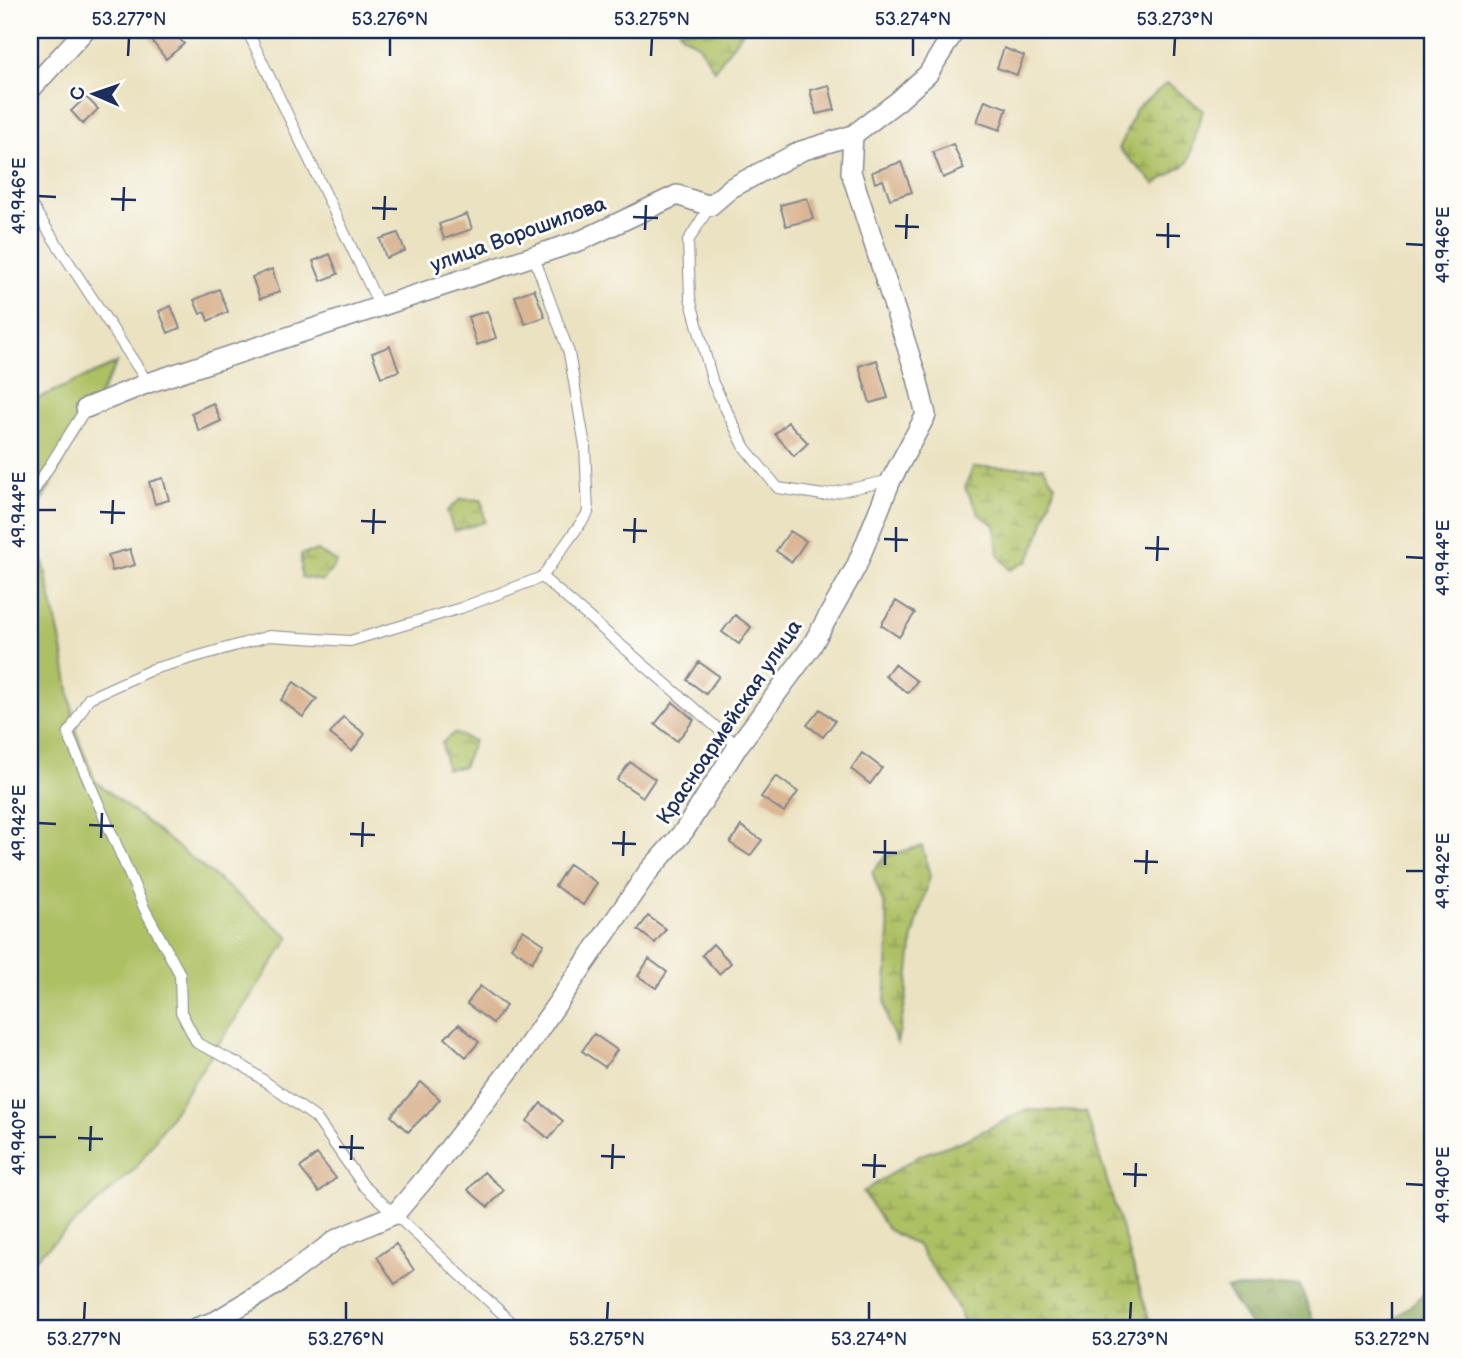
<svg xmlns="http://www.w3.org/2000/svg" width="1462" height="1358" viewBox="0 0 1462 1358" font-family="'Balsamiq Sans',sans-serif">
	<style>
		.green { fill: #adc064; stroke: #647861; stroke-width: 2 }
		.forest { fill: url(#forest-crowns); stroke: #526a5c; stroke-width: 2 }
		.wetland { fill: url(#wetland-marsh); stroke: #647861; stroke-width: 2 }
		.building { fill: #dab694 }
		.lines { fill: none; stroke-linecap: round; stroke-linejoin: round }
		.lane-casing { stroke: #838890; stroke-width: 12 }
		.street-casing { stroke: #838890; stroke-width: 22 }
		.lane { stroke: #fff; stroke-width: 10 }
		.street { stroke: #fff; stroke-width: 19 }
		.ticks { fill: none; stroke: #1b2f5e; stroke-width: 2.5 }
		.labels { text-anchor: middle; stroke-width: 6; stroke-linejoin: round; paint-order: stroke }
		.street-label { font-size: 21px; fill: #1b2f5e; stroke: #fdfcf7 }
		.neatline { fill: none; stroke: #1b2f5e; stroke-width: 2.5 }
		.ticks-label { font-size: 18px; text-anchor: middle; fill: #1b2f5e }
	</style>
	<defs>
		<pattern id="forest-crowns" width="20" height="18" patternUnits="userSpaceOnUse" patternTransform="scale(1.75)"><rect width="20" height="18" fill="#8aa65a"/><path d="M2 6a3 3 0 1 1 6 0M12 15a3 3 0 1 1 6 0" fill="none" stroke="#70884e"/></pattern>
		<pattern id="wetland-marsh" width="20" height="14" patternUnits="userSpaceOnUse" patternTransform="scale(1.75)"><rect width="20" height="14" fill="#adc064"/><path d="M1 5h8M5 5V1M11 12h8M15 12V8" fill="none" stroke="#8c9c56"/></pattern>
	</defs>
	<rect width="100%" height="100%" fill="#fdfcf7"/>
	<filter id="ink" filterUnits="userSpaceOnUse"><feTurbulence type="fractalNoise" baseFrequency=".0143" numOctaves="2"/><feDisplacementMap in="SourceGraphic" scale="14" xChannelSelector="R" yChannelSelector="G"/><feConvolveMatrix kernelMatrix="1 2 1 2 8 2 1 2 1" color-interpolation-filters="sRGB"/></filter>
	<filter id="wash" filterUnits="userSpaceOnUse"><feTurbulence type="fractalNoise" baseFrequency=".00686" numOctaves="4" result="noise"/><feDisplacementMap in="SourceGraphic" scale="28" xChannelSelector="R" yChannelSelector="G"/><feGaussianBlur stdDeviation="1.57" result="paint"/><feColorMatrix in="noise" values="0 0 0 0 0 0 0 0 0 0 0 0 0 0 0 0 0 1.4 0 .05"/><feComposite in="paint" operator="in"/></filter>
	<g filter="url(#wash)">
		<rect width="100%" height="100%" fill="#ebe2c1"/>
		<path class="green" d="M117 363 33 517 61 642 76 732 95 781 290 937 136 1168 30 1263V402Z"/>
		<path class="forest" d="M1300 1285 1316 1328H1252L1226 1289Z
			M1432 1287V1328H1384L1390 1323Z"/>
		<path class="wetland" d="M679 30H744L714 70 699 45 682 35Z
			M1167 83 1203 110 1188 163 1155 184 1119 149 1136 109Z
			M973 467H1043L1055 485 1039 538 1028 561 1010 570 998 554 995 525 980 515 965 488Z
			M461 499 482 500 485 522 454 531 447 511Z
			M317 551 337 562 323 581 301 577V554Z
			M454 733 474 741 463 767 446 769 442 743Z
			M922 846 930 876 913 937 906 999 897 1043 888 1023 885 1002 889 932 884 905 872 872 885 856Z
			M1026 1110 1086 1112 1152 1328H967L955 1303 918 1246 887 1229 863 1192 918 1156 967 1139Z"/>
		<g id="blocks">
			<path class="building" d="M158 30H172L184 44 166 59 149 37Z
				M1004 48 1024 56 1017 75 997 68Z
				M829 85 835 110 816 114 810 90Z
				M86 97 98 109 83 124 71 111Z
				M985 100 1007 108 1000 130 977 122Z
				M953 144 964 169 943 178 933 152Z
				M901 162 912 192 890 199 883 180 875 183 872 172Z
				M807 198 813 219 786 226 780 205Z
				M467 214 472 229 444 239 439 224Z
				M398 233 405 251 386 258 380 239Z
				M330 254 338 274 321 281 313 261Z
				M272 269 280 292 260 299 252 277Z
				M219 289 228 312 208 321 205 312 200 314 194 300Z
				M534 289 545 317 525 324 515 296Z
				M171 306 180 328 168 333 159 311Z
				M487 311 496 338 477 345 468 317Z
				M390 346 399 371 381 377 372 353Z
				M877 360 888 398 870 403 859 366Z
				M213 403 221 421 199 431 191 413Z
				M788 422 808 443 794 456 775 434Z
				M163 478 169 500 155 504 149 482Z
				M790 531 806 541 792 562 776 551Z
				M130 549 135 565 112 571 108 555Z
				M896 601 915 613 899 637 881 625Z
				M735 615 751 627 739 644 722 632Z
				M699 662 719 676 706 694 687 680Z
				M894 664 917 681 908 693 885 676Z
				M294 682 317 699 303 717 281 700Z
				M673 702 694 720 677 741 655 724Z
				M820 709 835 721 823 737 807 725Z
				M343 717 365 734 352 751 330 734Z
				M862 753 882 768 870 784 851 769Z
				M630 762 655 779 643 797 617 780Z
				M776 776 798 792 784 812 761 797Z
				M741 826 762 840 750 856 730 843Z
				M569 864 597 883 583 905 555 886Z
				M648 916 666 929 655 943 638 930Z
				M523 930 544 944 532 962 511 947Z
				M713 944 731 963 719 974 702 955Z
				M649 959 667 972 656 988 638 976Z
				M480 986 506 1006 493 1023 467 1004Z
				M459 1024 479 1042 466 1057 445 1038Z
				M594 1034 617 1050 605 1067 582 1051Z
				M421 1082 440 1099 426 1116 425 1115 408 1132 391 1116Z
				M541 1103 563 1121 549 1139 527 1121Z
				M317 1154 336 1178 319 1192 300 1168Z
				M484 1172 504 1190 488 1207 468 1190Z
				M396 1244 414 1270 395 1284 377 1257Z"/>
		</g>
	</g>
	<g filter="url(#ink)">
		<use href="#blocks" fill-opacity="0" stroke="#838890" stroke-width="2"/>
		<g class="lines">
			<g class="lane-casing">
				<path id="lane" d="M247 30 380 307
					M30 203 148 383
					M710 206 688 241 690 298 713 383 745 448 778 488 823 495 891 480
					M30 497 86 408
					M542 577 738 746
					M518 1328 363 1185 316 1118 245 1067 197 1043 181 1012 180 974 145 910 68 734 89 698 153 669 269 636 350 641 461 608 542 577 588 513 585 446 569 353 534 257"/>
			</g>
			<g class="street-casing">
				<path id="street" d="M30 90 85 30
					M86 408 148 383 582 240 677 195 710 206 731 188 801 151 853 135 898 101 928 74 955 30
					M196 1328 216 1321 275 1285 337 1239 395 1214 428 1175 523 1053 648 872 684 831 738 746 811 647 856 567 891 480 926 415 917 378 851 172 853 135"/>
			</g>
			<use href="#lane" class="lane"/>
			<use href="#street" class="street"/>
		</g>
	</g>
	<path class="ticks" d="M128 56 129 38M390 56V38M651 56 652 38M913 56V38M1174 56 1175 38M38 196 56 197M111 199 136 200M372 208 397 209M123 211 124 187M633 217 658 218M384 220 385 196M895 226 919 227M645 230 646 205M1156 235 1180 236M906 239 907 214M1406 244 1424 245M1168 248V223M38 510H56M100 512 125 513M361 521 386 522M112 524 113 500M623 530 647 531M373 534 374 509M884 539 908 540M634 543 635 518M1145 548 1169 549M896 552V527M1406 557 1424 558M1157 561 1158 536M38 823 56 824M89 825 114 826M350 834 375 835M101 838 102 813M612 843 636 844M362 847 363 822M873 852 897 853M623 856 624 831M1134 861 1158 862M885 865V840M1406 871H1424M1146 874 1147 850M38 1137H56M78 1138 103 1139M339 1147 364 1148M90 1151 91 1126M601 1156 625 1157M351 1160 352 1135M862 1165 886 1166M612 1169 613 1144M1123 1174 1147 1175M874 1178 875 1154M1406 1184 1424 1185M1135 1187 1136 1163M84 1320 85 1302M346 1320V1302M607 1320 608 1302M869 1320V1302M1130 1320 1131 1302M1392 1320V1302"/>
	<g class="labels">
		<g class="street-label">
			<text transform="translate(518 234) rotate(-20)" y="7">улица Ворошилова</text>
			<text transform="translate(729 722) rotate(-56)" y="7">Красноармейская улица</text>
		</g>
	</g>
	<rect width="1462" height="1358" fill="none" stroke="#fdfcf7" stroke-width="77"/>
	<g transform="translate(94 94) rotate(272)" stroke="#fdfcf7" stroke-width="5" paint-order="stroke">
	<path d="M0-5L12 26L0 18L-12 26Z" fill="#1b2f5e"/>
	<text y="-10" font-size="19" font-weight="bold" text-anchor="middle" fill="#1b2f5e">С</text>
	</g>
	<rect x="38" y="38" width="1386" height="1282" class="neatline"/>
	<g class="ticks-label">
		<text x="129" y="25">53.277°N</text>
		<text x="390" y="25">53.276°N</text>
		<text x="652" y="25">53.275°N</text>
		<text x="913" y="25">53.274°N</text>
		<text x="1175" y="25">53.273°N</text>
		<text transform="translate(19 196) rotate(-90)" y="6">49.946°E</text>
		<text transform="translate(1443 245) rotate(-90)" y="6">49.946°E</text>
		<text transform="translate(19 510) rotate(-90)" y="6">49.944°E</text>
		<text transform="translate(1443 558) rotate(-90)" y="6">49.944°E</text>
		<text transform="translate(19 823) rotate(-90)" y="6">49.942°E</text>
		<text transform="translate(1443 871) rotate(-90)" y="6">49.942°E</text>
		<text transform="translate(19 1137) rotate(-90)" y="6">49.940°E</text>
		<text transform="translate(1443 1185) rotate(-90)" y="6">49.940°E</text>
		<text x="84" y="1345">53.277°N</text>
		<text x="346" y="1345">53.276°N</text>
		<text x="607" y="1345">53.275°N</text>
		<text x="869" y="1345">53.274°N</text>
		<text x="1130" y="1345">53.273°N</text>
		<text x="1392" y="1345">53.272°N</text>
	</g>
</svg>
